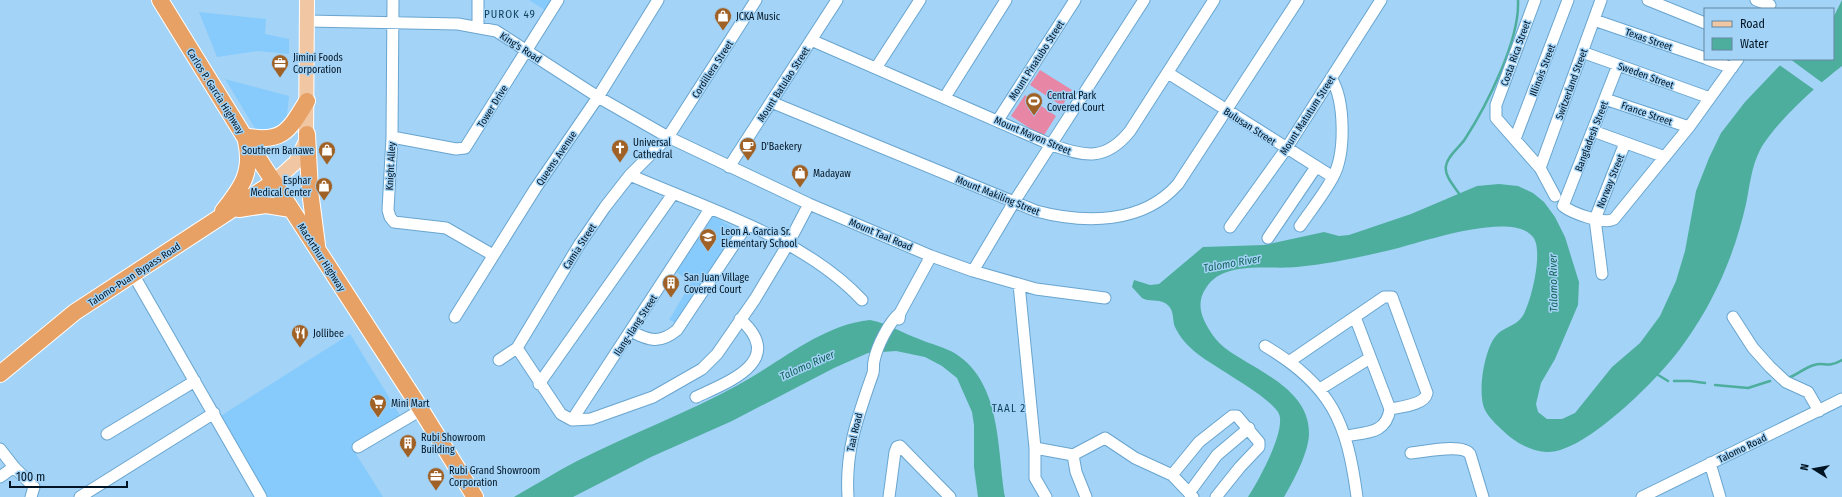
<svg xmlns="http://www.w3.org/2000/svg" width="1842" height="497" viewBox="0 0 1842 497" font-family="'Fira Sans Condensed',sans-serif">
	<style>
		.built { fill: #87cbfc }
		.green { fill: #e886a5 }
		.water { fill: #4eae9e }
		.pier { fill: #a3d3f6 }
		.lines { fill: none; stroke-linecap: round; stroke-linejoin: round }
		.stream { stroke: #4eae9e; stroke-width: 2.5 }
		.minor-casing { stroke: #69a5cf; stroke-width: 13 }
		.major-casing { stroke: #fff; stroke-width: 16 }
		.highway-casing { stroke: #fff; stroke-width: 18 }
		.minor { stroke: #fff; stroke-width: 11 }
		.major { stroke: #f1c7a3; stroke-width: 14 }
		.highway { stroke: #e7a165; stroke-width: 16 }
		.labels { text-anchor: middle; stroke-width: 3; stroke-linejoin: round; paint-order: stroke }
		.poi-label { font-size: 10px; fill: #001424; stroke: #a3d3f6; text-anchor: start }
		.street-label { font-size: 10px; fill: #001424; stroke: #a3d3f6 }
		.neighbourhood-label { font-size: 11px; letter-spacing: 1px; fill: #103f5c; stroke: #a3d3f6 }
		.water-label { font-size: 11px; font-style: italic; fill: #116156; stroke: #a3d3f6 }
	</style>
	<rect width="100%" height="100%" fill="#a3d3f6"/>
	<path class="built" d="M529 0H553L546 11Z
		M199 12 266 19 265 34 289 39V54L258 51 217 57Z
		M225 79 289 96 286 125 281 129 257 132Z
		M713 216 740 232 677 323 669 320 691 283 676 272Z
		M350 334 400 415 355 442 360 451 356 454 383 497H266L219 417Z"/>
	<path class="green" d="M1040 70 1072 90 1062 106 1030 85Z
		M1025 95 1056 116 1043 137 1011 116Z"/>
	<path class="water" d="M1842 0V66C1817 85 1775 123 1760 150 1751 168 1750 185 1746 204 1741 226 1734 249 1725 270 1714 297 1698 325 1680 349 1659 378 1583 455 1546 452 1527 451 1511 439 1498 426 1494 422 1488 416 1485 410 1477 394 1484 351 1495 337 1502 327 1515 327 1522 317 1531 304 1544 250 1533 237 1511 209 1415 245 1386 251 1357 258 1327 264 1297 267 1269 270 1223 260 1206 288 1199 298 1199 309 1204 320 1209 331 1216 341 1225 348 1254 370 1309 388 1309 433 1309 452 1294 480 1284 497H1248C1258 482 1286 431 1279 414 1272 397 1211 366 1194 351 1187 345 1179 336 1175 327 1172 319 1175 309 1165 303 1157 299 1149 302 1142 298L1132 287 1134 280 1150 285 1159 284 1203 247 1264 245 1324 232 1339 236 1349 235 1411 214 1477 186 1499 184 1518 186 1533 193 1544 202 1555 217 1565 237 1579 282 1578 305 1555 359 1541 383 1536 404 1538 412 1547 419H1562L1575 413 1612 367 1640 343 1660 316 1676 281 1685 251 1696 191 1709 158 1721 133 1745 102 1786 59H1833V18Z
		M870 320C888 323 902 333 919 339 930 344 945 347 956 354 1002 384 997 450 1005 497H978L974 467V425L972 412 957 378 942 366 925 357 896 351 868 353 834 368 732 421 651 457 573 497H514C535 485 556 472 577 461 630 434 687 413 738 385 781 362 821 325 870 320Z"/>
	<path class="pier" d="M1783 59H1790L1824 84 1816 91 1778 64Z"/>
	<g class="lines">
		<path class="stream" d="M1460 195C1455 187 1444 176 1446 166 1447 156 1460 147 1465 139 1487 105 1520 40 1518 0
			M1655 373 1668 381
			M1788 378C1797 375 1804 368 1814 365 1825 361 1826 369 1842 360
			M1674 381H1690L1705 383
			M1715 385 1748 388 1770 381"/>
		<g class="minor-casing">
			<path id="minor" d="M393 0 392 137 388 210 390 217 394 222 446 228 493 255
				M1535 0 1496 105V118L1540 168 1555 196
				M1648 0 1705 23
				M1756 0 1770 5
				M1594 20 1705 58
				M307 21 458 24 496 31 598 97 668 137 809 204 931 256 973 271 1036 289 1105 298
				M478 26V0
				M811 40 1052 145C1085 157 1106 161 1130 131L1214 0
				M1582 52 1710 98
				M1707 59 1732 68
				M1618 65 1563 206C1572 213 1604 225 1614 219L1689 127 1738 59
				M876 68 920 0
				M1168 73 1333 177
				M945 97 1006 0
				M1605 99 1689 127
				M771 102 1036 211C1085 224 1143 224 1178 184L1298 0
				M998 120 1075 0
				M1593 131 1665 157
				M392 137 456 149 465 148 558 0
				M1515 139 1568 0
				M729 167 837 0
				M1540 168 1601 0
				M630 175C707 209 803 237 862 300
				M1300 226C1311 210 1324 194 1333 177 1346 153 1345 100 1331 78
				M1230 227 1286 149 1381 0
				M1268 238 1316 167
				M973 271 1014 202 1144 0
				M133 274 261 497
				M1602 274 1595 219 1625 143
				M1019 284 1035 448V478L1046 497
				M455 317 535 189 598 97 658 0
				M1733 317 1753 348 1770 367 1786 382 1808 392 1819 411
				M899 319 900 313 931 256
				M631 331C649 341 660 344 677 330L747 225
				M1265 346C1332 386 1347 422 1357 497
				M517 348 561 414 572 420 591 419 653 397 702 369 717 354 755 299 788 244 809 204
				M499 360 517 348 579 245 605 207 630 175 668 137 756 0
				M1290 361 1384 297H1392L1427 393C1425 405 1400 407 1390 409
				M539 384 673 194
				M1320 389 1370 358
				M696 397C728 382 787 361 740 319
				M572 420 710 209
				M107 434 195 381
				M1346 436C1367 432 1386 434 1390 409L1355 317
				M358 447 421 410
				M1035 448 1073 455 1105 438 1135 458 1172 475 1193 497
				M0 449 14 467 34 487 31 497
				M1411 453C1424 452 1462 443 1470 454L1483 497
				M1073 455 1076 472 1086 497
				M1710 463 1720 497
				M1172 475 1199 442 1232 416H1237L1259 442V447L1240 467 1216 497
				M0 477 14 467
				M1189 493 1217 455 1249 428
				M80 497 214 413
				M848 497C845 450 858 416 873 373 874 369 873 365 874 361 877 346 889 322 900 313
				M889 497 895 452 897 447 900 446 950 497
				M1642 497 1842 399"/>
		</g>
		<g class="major-casing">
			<path id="major" d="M274 182 296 162 306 141 307 0"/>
		</g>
		<g class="highway-casing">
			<path id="highway" d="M160 0 244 136 415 400 475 497
				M307 134 310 191 317 245
				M244 136C282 144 289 131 307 101
				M239 209 266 205 291 209
				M223 211C242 187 253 172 246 141
				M0 374 75 312 274 182"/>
		</g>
		<use href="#minor" class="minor"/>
		<use href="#major" class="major"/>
		<use href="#highway" class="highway"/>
	</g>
	<defs>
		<g id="shop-pin" transform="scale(0.9)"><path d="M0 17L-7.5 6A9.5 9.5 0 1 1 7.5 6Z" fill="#9f6126" stroke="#a3d3f6"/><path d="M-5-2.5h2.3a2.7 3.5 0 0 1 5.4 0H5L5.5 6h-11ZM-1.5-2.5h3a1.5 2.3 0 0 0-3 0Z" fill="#fff"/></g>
		<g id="office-pin" transform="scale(0.9)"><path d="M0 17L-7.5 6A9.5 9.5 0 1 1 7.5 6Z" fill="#9f6126" stroke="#a3d3f6"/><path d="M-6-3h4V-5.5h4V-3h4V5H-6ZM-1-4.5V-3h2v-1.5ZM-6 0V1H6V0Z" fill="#fff"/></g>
		<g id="stadium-pin" transform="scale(0.9)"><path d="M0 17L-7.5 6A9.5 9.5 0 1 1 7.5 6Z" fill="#9f6126" stroke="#a3d3f6"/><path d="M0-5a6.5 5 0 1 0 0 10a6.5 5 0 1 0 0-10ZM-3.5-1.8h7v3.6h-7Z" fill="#fff"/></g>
		<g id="cafe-pin" transform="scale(0.9)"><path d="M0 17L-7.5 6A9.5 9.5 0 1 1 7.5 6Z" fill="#9f6126" stroke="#a3d3f6"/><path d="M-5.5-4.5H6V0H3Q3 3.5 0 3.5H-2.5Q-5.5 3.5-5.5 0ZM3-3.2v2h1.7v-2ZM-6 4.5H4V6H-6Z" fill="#fff"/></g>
		<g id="church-pin" transform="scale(0.9)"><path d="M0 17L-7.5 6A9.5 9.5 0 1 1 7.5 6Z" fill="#9f6126" stroke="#a3d3f6"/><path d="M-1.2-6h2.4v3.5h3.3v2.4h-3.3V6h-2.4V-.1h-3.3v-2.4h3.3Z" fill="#fff"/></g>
		<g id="school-pin" transform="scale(0.9)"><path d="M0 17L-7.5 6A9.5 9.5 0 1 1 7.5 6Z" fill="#9f6126" stroke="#a3d3f6"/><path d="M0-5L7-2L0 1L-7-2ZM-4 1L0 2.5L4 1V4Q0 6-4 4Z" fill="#fff"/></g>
		<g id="building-pin" transform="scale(0.9)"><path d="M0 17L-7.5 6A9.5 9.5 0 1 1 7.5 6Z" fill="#9f6126" stroke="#a3d3f6"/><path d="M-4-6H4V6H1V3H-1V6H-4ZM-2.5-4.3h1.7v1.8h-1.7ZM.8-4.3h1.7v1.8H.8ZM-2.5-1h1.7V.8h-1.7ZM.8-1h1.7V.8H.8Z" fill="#fff"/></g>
		<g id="restaurant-pin" transform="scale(0.9)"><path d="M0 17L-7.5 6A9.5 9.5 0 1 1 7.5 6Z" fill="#9f6126" stroke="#a3d3f6"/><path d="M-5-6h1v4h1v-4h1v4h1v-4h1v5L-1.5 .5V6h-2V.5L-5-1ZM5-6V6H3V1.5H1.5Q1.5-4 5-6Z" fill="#fff"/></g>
		<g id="supermarket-pin" transform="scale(0.9)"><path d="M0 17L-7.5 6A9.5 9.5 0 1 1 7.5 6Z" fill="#9f6126" stroke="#a3d3f6"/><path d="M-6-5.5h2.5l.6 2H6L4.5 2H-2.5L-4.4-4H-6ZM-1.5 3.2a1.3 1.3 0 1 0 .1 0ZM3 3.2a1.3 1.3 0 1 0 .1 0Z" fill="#fff"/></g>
	</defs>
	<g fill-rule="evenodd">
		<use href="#shop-pin" x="723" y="16"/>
		<use href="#office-pin" x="280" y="63"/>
		<use href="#stadium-pin" x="1034" y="101"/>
		<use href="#cafe-pin" x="748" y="146"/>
		<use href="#church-pin" x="620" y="148"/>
		<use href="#shop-pin" x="327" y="150"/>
		<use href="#shop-pin" x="800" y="173"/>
		<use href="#shop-pin" x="324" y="186"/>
		<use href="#school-pin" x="708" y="237"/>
		<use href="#building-pin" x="671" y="283"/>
		<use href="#restaurant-pin" x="300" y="333"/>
		<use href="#supermarket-pin" x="378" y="403"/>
		<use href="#building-pin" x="408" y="443"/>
		<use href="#office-pin" x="436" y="476"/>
	</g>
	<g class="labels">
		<g class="poi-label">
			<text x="736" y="20">JCKA Music</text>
			<text x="293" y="61">Jimini Foods<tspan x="293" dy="12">Corporation</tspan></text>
			<text x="1047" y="99">Central Park<tspan x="1047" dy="12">Covered Court</tspan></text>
			<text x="633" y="146">Universal<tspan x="633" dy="12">Cathedral</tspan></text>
			<text x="761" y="150">D'Baekery</text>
			<text x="314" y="154" text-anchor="end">Southern Banawe</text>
			<text x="813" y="177">Madayaw</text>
			<text x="311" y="184" text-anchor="end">Esphar<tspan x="311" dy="12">Medical Center</tspan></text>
			<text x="721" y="235">Leon A. Garcia Sr.<tspan x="721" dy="12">Elementary School</tspan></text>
			<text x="684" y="281">San Juan Village<tspan x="684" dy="12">Covered Court</tspan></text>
			<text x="313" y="337">Jollibee</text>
			<text x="391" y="407">Mini Mart</text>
			<text x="421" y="441">Rubi Showroom<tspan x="421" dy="12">Building</tspan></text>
			<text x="449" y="474">Rubi Grand Showroom<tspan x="449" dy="12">Corporation</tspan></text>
		</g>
		<g class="street-label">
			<text transform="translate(1649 39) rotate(19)" y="4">Texas Street</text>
			<text transform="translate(521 47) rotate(33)" y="4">King's Road</text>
			<text transform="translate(1515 53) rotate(-70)" y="4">Costa Rica Street</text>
			<text transform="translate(1036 60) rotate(-57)" y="4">Mount Pinatubo Street</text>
			<text transform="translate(712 69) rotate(-57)" y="4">Cordillera Street</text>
			<text transform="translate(1542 70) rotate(-69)" y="4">Illinois Street</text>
			<text transform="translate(1646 75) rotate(20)" y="4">Sweden Street</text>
			<text transform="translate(783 84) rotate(-57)" y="4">Mount Batulao Street</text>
			<text transform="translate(1571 84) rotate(-70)" y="4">Switzerland Street</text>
			<text transform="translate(216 91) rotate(58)" y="4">Carlos P. Garcia Highway</text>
			<text transform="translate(492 106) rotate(-58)" y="4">Tower Drive</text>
			<text transform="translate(1647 113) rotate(19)" y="4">France Street</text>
			<text transform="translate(1307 115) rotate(-57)" y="4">Mount Matutum Street</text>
			<text transform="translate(1250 126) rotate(33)" y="4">Bulusan Street</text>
			<text transform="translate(1033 135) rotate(23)" y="4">Mount Mayon Street</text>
			<text transform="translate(1591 136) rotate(-69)" y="4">Bangladesh Street</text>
			<text transform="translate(556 158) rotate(-56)" y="4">Queens Avenue</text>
			<text transform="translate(390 166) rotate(-87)" y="4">Knight Alley</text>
			<text transform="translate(1610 181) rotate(-68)" y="4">Norway Street</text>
			<text transform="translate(998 195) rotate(22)" y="4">Mount Makiling Street</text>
			<text transform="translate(881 234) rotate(23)" y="4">Mount Taal Road</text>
			<text transform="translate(579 246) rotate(-57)" y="4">Camia Street</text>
			<text transform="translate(322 257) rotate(57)" y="4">MacArthur Highway</text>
			<text transform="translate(134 274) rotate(-33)" y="4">Talomo-Puan Bypass Road</text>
			<text transform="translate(635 325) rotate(-57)" y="4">Ilang-Ilang Street</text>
			<text transform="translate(854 432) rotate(-77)" y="4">Taal Road</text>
			<text transform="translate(1742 448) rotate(-26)" y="4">Talomo Road</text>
		</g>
		<g class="neighbourhood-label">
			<text x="510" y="18">PUROK 49</text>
			<text x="1009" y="412">TAAL 2</text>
		</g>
		<g class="water-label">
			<text transform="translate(1232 263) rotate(-10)" y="4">Talomo River</text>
			<text transform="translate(1553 283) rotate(-91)" y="4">Talomo River</text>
			<text transform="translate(807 365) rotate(-24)" y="4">Talomo River</text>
		</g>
	</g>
	<rect x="1704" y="8" width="130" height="52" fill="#a3d3f6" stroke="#6287a2"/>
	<rect x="1712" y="21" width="20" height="6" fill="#f1c7a3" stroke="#6287a2"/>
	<text x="1740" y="28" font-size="12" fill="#001424">Road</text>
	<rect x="1712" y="38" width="20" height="12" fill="#4eae9e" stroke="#6287a2"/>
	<text x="1740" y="48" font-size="12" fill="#001424">Water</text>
	<g transform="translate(1814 469) rotate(281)" stroke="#a3d3f6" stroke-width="3" paint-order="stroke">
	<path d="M0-3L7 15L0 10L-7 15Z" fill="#001424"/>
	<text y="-6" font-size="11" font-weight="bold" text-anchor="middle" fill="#001424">N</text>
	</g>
	<path d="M10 481v6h117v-6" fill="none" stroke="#001424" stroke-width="2"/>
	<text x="16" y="481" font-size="12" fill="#001424" stroke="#a3d3f6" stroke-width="3" paint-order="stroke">100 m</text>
</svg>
